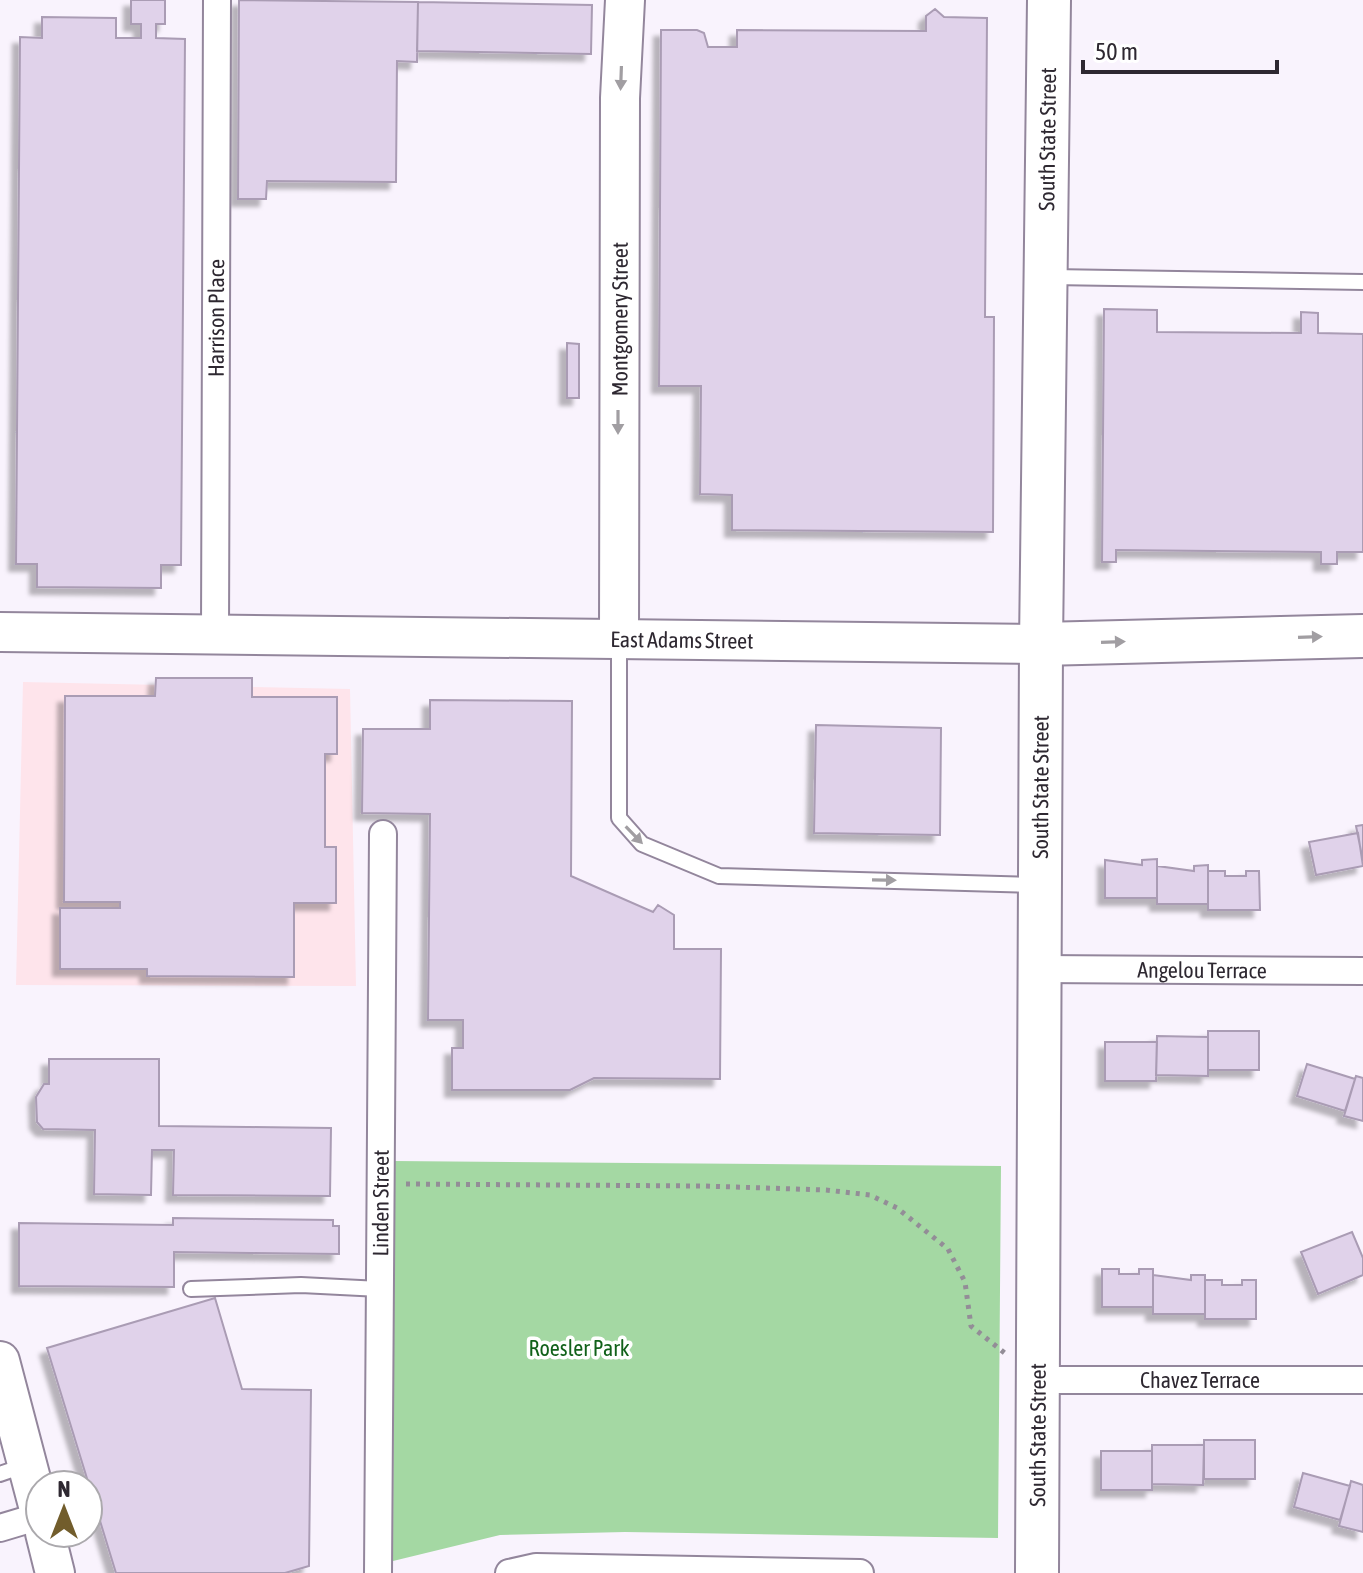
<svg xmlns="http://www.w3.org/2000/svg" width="1363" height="1573" viewBox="0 0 1363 1573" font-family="'Asap Condensed',sans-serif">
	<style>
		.education { fill: #fee4eb }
		.green { fill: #a4d8a3 }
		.building { fill: #e0d2ea; stroke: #aa9cb4; stroke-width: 2; filter: url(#shadow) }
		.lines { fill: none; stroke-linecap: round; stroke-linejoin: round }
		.lane-casing { stroke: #93869c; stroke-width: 18 }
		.street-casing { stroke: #93869c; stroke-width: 30 }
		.secondary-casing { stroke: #93869c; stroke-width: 42 }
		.primary-casing { stroke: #93869c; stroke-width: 46 }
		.path { stroke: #938d97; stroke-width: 5; stroke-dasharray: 4 6; stroke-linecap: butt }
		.lane { stroke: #fff; stroke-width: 14 }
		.street { stroke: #fff; stroke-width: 26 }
		.secondary { stroke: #fff; stroke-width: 38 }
		.primary { stroke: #fff; stroke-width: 42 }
		.oneway { fill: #a19ea2 }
		.labels { text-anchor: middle; stroke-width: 7; stroke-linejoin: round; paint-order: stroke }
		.street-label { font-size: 22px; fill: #2e2831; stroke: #fff }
		.park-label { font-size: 22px; fill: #11611a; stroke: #fff }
	</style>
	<defs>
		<filter id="shadow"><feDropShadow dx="-7" dy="7" stdDeviation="2" flood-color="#0004"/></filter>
	</defs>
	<rect width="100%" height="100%" fill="#f9f3fd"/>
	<path class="education" d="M23 682 350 689 356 986 16 985Z"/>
	<path class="green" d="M394 1161 1001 1166 998 1538 625 1532 500 1535 393 1561Z"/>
	<path class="building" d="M131 0H165V24H156V38L185 39 181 565H161V588L37 587V564H16L20 37 42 38V17L116 18V38H141V24H131Z
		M239 0 418 2 417 62 397 61 396 182 267 181 266 199H238Z
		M418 2 592 5 591 54 417 51Z
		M935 9 944 17 987 18 985 317H994L993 532 732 530V495L700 494 701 386H659L661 30H697L704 33 708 47H737V30L926 31V16Z
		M1104 309 1157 310V332L1301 333V312L1318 313V333L1363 334V552H1337V564H1321V552L1116 550V562H1102Z
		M567 343 579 344V398H567Z
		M156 678H252V697H337V754H325V847H336V903H294V977L147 976V969H60V908H120V902H64L65 696H155Z
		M430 700 572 701 571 876 653 912 658 905 674 915V949H721L720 1079 594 1078 570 1090H452V1048H463V1020H428L430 814 362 813 363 729H430Z
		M816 725 941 728 940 835 814 833Z
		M1363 825V861L1356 826Z
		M1358 833 1363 866 1316 875 1309 842Z
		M1157 859V898H1105V860L1142 865V860Z
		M1208 865V904H1157V866L1194 871V866Z
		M1208 871H1225V876H1246V871H1259L1260 910H1208Z
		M1208 1031H1259V1070H1208Z
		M1157 1036 1208 1037V1076L1156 1075Z
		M1105 1042H1157L1156 1081H1105Z
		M49 1059H159V1126L331 1128 330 1196 173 1195 174 1150H152L151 1195 94 1194 95 1130 43 1129 37 1122 36 1097 44 1084H49Z
		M1307 1064 1355 1079 1345 1111 1297 1096Z
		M1356 1076 1363 1078V1121L1344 1116Z
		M173 1218 333 1220V1226H339V1254L174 1252V1287L19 1286V1223L173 1225Z
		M1352 1232 1363 1258V1275L1318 1294 1301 1252Z
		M1102 1269H1119V1274H1139V1269H1153V1307H1102Z
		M1153 1275 1191 1280V1275H1205V1314H1153Z
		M1205 1280H1222V1285H1242V1280H1256V1319H1205Z
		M215 1298 242 1389 311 1390 309 1566 285 1573H116L47 1348Z
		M1204 1440H1255V1479H1204Z
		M1152 1445H1204L1203 1485 1152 1484Z
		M1101 1451H1152V1490H1101Z
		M1303 1473 1350 1486 1340 1520 1294 1507Z
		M1351 1481 1363 1485V1532L1339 1526Z"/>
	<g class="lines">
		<g class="lane-casing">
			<path id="lane" d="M1051 277 1363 282
				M619 639V818L642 844 719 876 1037 885
				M191 1289 301 1285 380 1289
				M0 1474 26 1465"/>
		</g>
		<g class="street-casing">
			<g id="street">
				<path id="s1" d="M215 634 217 0"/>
				<path id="s2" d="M1040 969 1363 971"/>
				<path id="s3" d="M1038 1380H1363"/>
				<path d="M0 1528 40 1516"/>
				<path id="s4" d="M378 1573 383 834"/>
				<path d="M509 1573 536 1567 860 1573"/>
			</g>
		</g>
		<g class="secondary-casing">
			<g id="secondary">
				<path id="s5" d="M0 632 1041 644"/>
				<path id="s6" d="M619 639 620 98 625 0"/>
				<path d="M0 1361 40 1513"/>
				<path d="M45 1533 55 1573"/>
			</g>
		</g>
		<g class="primary-casing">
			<g id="primary">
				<path d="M1041 644 1363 636"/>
				<path id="s7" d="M1037 1573 1041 644 1049 0"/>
			</g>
		</g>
		<path class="path" d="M406 1184 704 1186 826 1190 870 1195 897 1208 948 1249 965 1282 971 1326 1006 1354"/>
		<use href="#lane" class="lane"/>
		<use href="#street" class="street"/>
		<use href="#secondary" class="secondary"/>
		<use href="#primary" class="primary"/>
	</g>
	<defs><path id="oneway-solid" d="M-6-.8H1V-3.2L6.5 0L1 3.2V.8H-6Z" transform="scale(2)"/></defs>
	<g class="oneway">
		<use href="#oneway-solid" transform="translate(621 78) rotate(92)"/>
		<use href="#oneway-solid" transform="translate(618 422) rotate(90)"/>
		<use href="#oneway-solid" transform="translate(1310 637) rotate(-2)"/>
		<use href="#oneway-solid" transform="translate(1113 642) rotate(-2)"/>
		<use href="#oneway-solid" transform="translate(634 835) rotate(46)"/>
		<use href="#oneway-solid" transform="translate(884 880) rotate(1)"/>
	</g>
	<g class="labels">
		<g class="street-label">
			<text dy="8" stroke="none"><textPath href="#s7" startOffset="1434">South State Street</textPath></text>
			<text dy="8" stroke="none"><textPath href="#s1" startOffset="316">Harrison Place</textPath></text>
			<text dy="8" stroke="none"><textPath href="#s6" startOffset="320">Montgomery Street</textPath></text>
			<text dy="8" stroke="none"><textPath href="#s5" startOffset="682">East Adams Street</textPath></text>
			<text dy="8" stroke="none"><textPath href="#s7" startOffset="786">South State Street</textPath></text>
			<text dy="8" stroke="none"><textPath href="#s2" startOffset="162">Angelou Terrace</textPath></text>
			<text dy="8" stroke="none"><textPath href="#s4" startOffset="370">Linden Street</textPath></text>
			<text dy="8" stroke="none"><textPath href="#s3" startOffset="162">Chavez Terrace</textPath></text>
			<text dy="8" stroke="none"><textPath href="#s7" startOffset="138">South State Street</textPath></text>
		</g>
		<g class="park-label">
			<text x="579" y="1356">Roesler Park</text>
		</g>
	</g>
	<g transform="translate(64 1509)"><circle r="38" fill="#ffffff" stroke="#aba9ad" stroke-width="2"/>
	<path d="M0-6L14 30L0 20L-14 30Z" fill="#725d2c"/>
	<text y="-12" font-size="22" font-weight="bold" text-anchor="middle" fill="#2e2831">N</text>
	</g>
	<path d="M1083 60v12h194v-12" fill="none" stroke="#2e2831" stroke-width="4"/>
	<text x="1095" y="60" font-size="24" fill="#2e2831" stroke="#ffffff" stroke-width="6" paint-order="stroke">50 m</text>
</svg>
